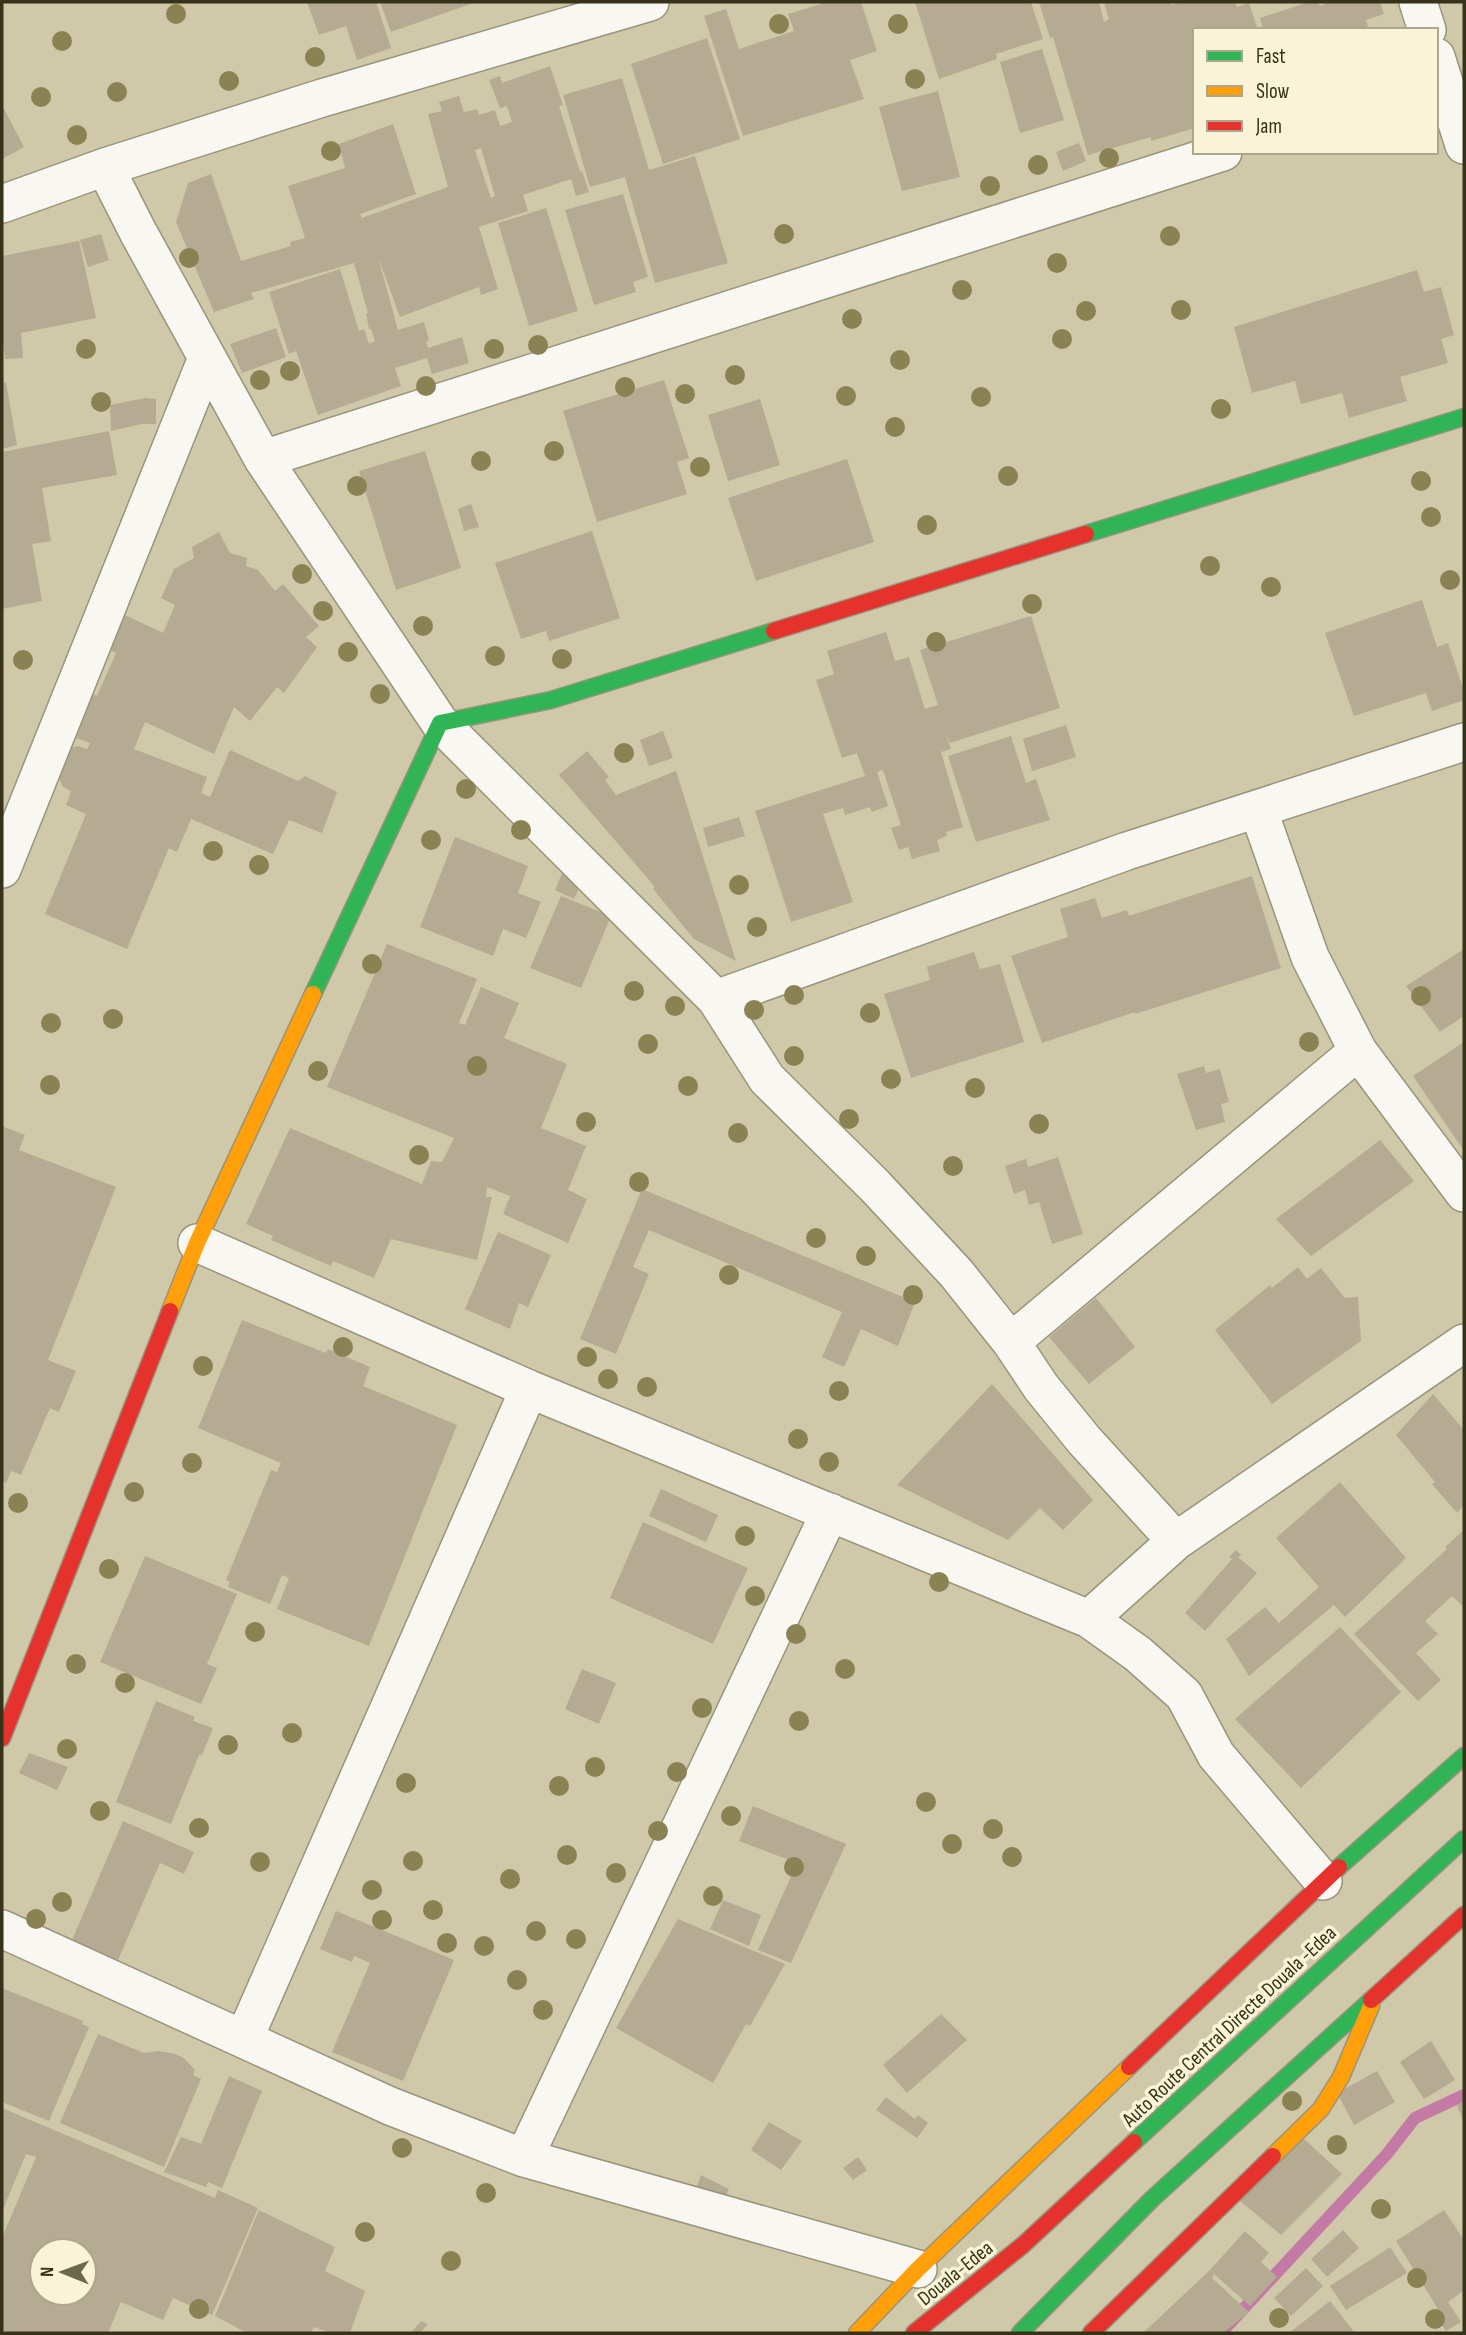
<svg xmlns="http://www.w3.org/2000/svg" width="1466" height="2335" viewBox="0 0 1466 2335" font-family="'Sofia Sans Condensed',sans-serif">
	<style>
		.lines { fill: none; stroke-linecap: round; stroke-linejoin: round }
		.stream { stroke: #c37ba5; stroke-width: 12 }
		.building { fill: #b4ab92; fill-rule: evenodd }
		.street-casing { stroke: #99947b; stroke-width: 40 }
		.fast-casing { stroke: #99947b; stroke-width: 19 }
		.slow-casing { stroke: #99947b; stroke-width: 19 }
		.jam-casing { stroke: #99947b; stroke-width: 19 }
		.street { stroke: #f8f7f2; stroke-width: 37 }
		.fast { stroke: #30b455; stroke-width: 16 }
		.slow { stroke: #ff9f0a; stroke-width: 16 }
		.jam { stroke: #e5322d; stroke-width: 16 }
		.tree { fill: #8a8253 }
		.labels { text-anchor: middle; stroke-width: 7; stroke-linejoin: round; paint-order: stroke }
		.street-label { font-size: 21px; fill: #37331b; stroke: #f9f4d7 }
	</style>
	<rect width="100%" height="100%" fill="#cfc9a9"/>
	<g class="lines">
		<path class="stream" d="M1221 2333 1387 2154 1415 2118 1464 2095"/>
	</g>
	<path class="building" d="M307 2H376L391 48 357 60 346 26 319 35Z
		M380 2H476L391 32Z
		M820 2H861L877 51 850 60 864 99 743 136 704 16 726 9 739 49 794 31 788 14 821 4Z
		M915 2H1031L1043 39 996 54 997 59 939 79Z
		M1039 2H1099L1104 22 1109 19 1104 2H1171L1172 5 1182 2H1235L1237 7 1249 3 1258 30H1195V128L1151 141V137L1088 155 1053 37 1050 38Z
		M1309 2H1318L1320 6 1325 4V2H1380L1384 14 1366 20 1369 30H1263L1260 18Z
		M707 38 740 139 663 164 631 64Z
		M1042 49 1064 120 1020 133 1000 62Z
		M550 66 563 105 559 106 580 172 582 171 589 192 576 196 571 179 523 195 528 211 479 227 498 289 481 295 479 287 400 317 378 257 398 330 424 322 429 340 426 342 428 348 462 337 469 363 432 374 427 358 395 368 401 386 318 415 296 351 289 354 269 292 340 269 359 331 364 329 369 344 375 341 371 329H369L366 314 368 313 354 263 251 293 254 299 214 312 176 222 188 183 211 174 241 261 291 246 290 242 305 238 288 186 345 168 339 144 393 124 416 194 360 214 362 218 448 187 428 114 442 111 439 102 459 96 464 112 477 109 479 115 495 110 500 126 512 122 507 106 500 108 489 80 500 76 502 83ZM481 148 495 196 491 198 475 150Z
		M622 78 649 170 695 156 728 263 655 283 625 177 590 187 563 95Z
		M938 91 960 177 902 191 879 107Z
		M2 105 24 147 2 159Z
		M1079 143 1086 161 1063 171 1056 152Z
		M623 194 648 277 633 282 636 292 594 305 565 210Z
		M546 208 578 311 529 326 498 223Z
		M101 234 109 260 88 267 80 240Z
		M79 241 96 318 21 333 23 358 5 359 2 337V256Z
		M1417 270 1424 292 1441 287 1454 335 1441 339 1448 363 1400 377 1407 401 1349 418 1342 393 1301 404 1295 381 1252 393 1234 327Z
		M276 328 286 357 242 373 230 344Z
		M664 380 689 458 677 462 687 494 597 522 563 411Z
		M6 382 17 445 2 449V383Z
		M145 398 156 399V424H142L111 431 110 405Z
		M760 399 780 465 728 481 708 415Z
		M109 431 117 475 42 488 51 541 32 544 42 601 2 609V452Z
		M425 451 461 568 396 590 359 471Z
		M847 459 874 542 756 581 728 498Z
		M471 504 479 527 464 531 458 509Z
		M592 531 620 618 549 641 546 631 521 639 495 563Z
		M219 532 230 553 247 558 246 566 258 570 275 591 283 584 319 626 306 637 317 647 284 693 277 687 250 721 234 707 214 754 145 722 134 749 207 777 201 793 210 797 230 750 298 781 305 776 337 792 322 833 289 820 273 854 191 819 177 852 169 848 127 949 45 914 86 814 66 805 71 791 62 786 58 774 69 748 78 746 87 749 90 743 76 738 93 694 97 696 116 653 107 648 123 614 163 633 175 605 161 598 174 569 194 558 192 547Z
		M1422 600 1437 647 1448 643 1464 691V700L1432 711 1426 693 1354 716 1325 633Z
		M1031 616 1060 708 950 743 945 732 951 749 941 752 963 827 946 832 947 836 937 840 940 851 912 859 908 847 899 850 891 828 901 825 883 770 877 772 888 806 872 812 870 807 845 815 843 808 823 814 853 902 791 922 755 811 865 776 857 753 842 758 816 680 834 674 827 651 886 632 895 661 909 657 925 709 938 705 920 650Z
		M1066 725 1076 757 1032 771 1023 739Z
		M663 731 673 758 649 766 640 740Z
		M1011 736 1026 783 1036 779 1050 820 976 842 948 756Z
		M587 751 609 777 605 780 616 795 676 771 736 961 694 939 653 889 655 887 559 775Z
		M739 817 745 836 708 847 703 828Z
		M455 837 528 866 518 893 541 902 526 938 503 929 493 956 420 927Z
		M562 873 582 881 574 899 555 890Z
		M1252 876 1281 968 1135 1014V1012L1042 1043 1011 956 1068 937 1060 909 1095 898 1102 918 1127 910 1129 916Z
		M561 896 611 916 581 988 530 968Z
		M387 944 477 979 459 1023 465 1025 481 987 519 1003 504 1038 567 1064 541 1128 586 1146 568 1190 587 1199 568 1243 503 1214 510 1196 487 1187 486 1197H492L477 1260 391 1239 374 1278 333 1261 331 1266 271 1240 273 1236 246 1224 290 1128 422 1184 431 1161 442 1162 454 1138 327 1087Z
		M1464 949V1016L1440 1032 1406 986Z
		M974 952 980 969 1000 964 1024 1042 911 1078 884 994 930 980 927 967Z
		M1464 1042V1151L1413 1076Z
		M1204 1066 1206 1073 1220 1069 1229 1102 1221 1104 1225 1122 1196 1130 1177 1074Z
		M2 1126 25 1135 19 1150 116 1187 48 1360 76 1371 59 1412 50 1408 21 1475 11 1471 6 1483 2 1481Z
		M1380 1140 1414 1181 1311 1256 1276 1219Z
		M1058 1157 1083 1234 1052 1244 1039 1202 1029 1205 1025 1190 1014 1194 1005 1166 1026 1159 1028 1167Z
		M642 1189 915 1302 898 1346 861 1329 844 1367 822 1357 842 1312 649 1230 633 1267 649 1274 616 1354 580 1339Z
		M498 1232 551 1255 528 1307 519 1303 510 1329 465 1309Z
		M1298 1267 1307 1279 1321 1268 1345 1298 1358 1297 1361 1341 1272 1404 1215 1330 1270 1285 1272 1288Z
		M1096 1298 1135 1347 1089 1384 1049 1337Z
		M242 1320 326 1353 328 1349 370 1367 363 1386 457 1425 369 1646 277 1609 289 1578 282 1575 270 1604 228 1587 230 1582 226 1580 271 1470 277 1472 281 1463 198 1428Z
		M992 1384 1093 1500 1063 1530 1040 1508 1008 1540 897 1485Z
		M1433 1394 1464 1430V1505L1457 1513 1432 1484 1435 1482 1396 1435Z
		M1340 1482 1406 1558 1345 1617 1334 1605 1249 1676 1226 1639 1265 1607 1279 1623 1319 1587 1276 1538Z
		M661 1489 718 1515 706 1542 649 1516Z
		M643 1522 748 1568 713 1644 610 1598Z
		M1464 1530V1607L1452 1596 1425 1621 1438 1634 1416 1653 1441 1680 1418 1701 1354 1634 1447 1549 1445 1547Z
		M1236 1550 1241 1555 1238 1557 1257 1573 1205 1631 1185 1613 1232 1559 1229 1557Z
		M145 1556 237 1594 207 1664 217 1668 201 1704 100 1662Z
		M1340 1627 1401 1692 1301 1788 1235 1719Z
		M582 1669 616 1683 599 1724 565 1709Z
		M156 1701 195 1717 193 1721 213 1728 202 1755H199L171 1824 116 1802Z
		M29 1753 68 1767 57 1790 19 1773Z
		M753 1806 846 1844 791 1963 758 1950 797 1863 739 1841Z
		M123 1821 194 1852 184 1874 160 1863 118 1960 72 1940Z
		M723 1900 761 1915 749 1946 710 1929Z
		M336 1911 454 1960 403 2081 332 2052 370 1963 354 1956 352 1962 320 1949Z
		M678 1919 785 1964 750 2026 746 2024 713 2083 616 2028Z
		M2 1988 83 2021 82 2024 89 2027 49 2121 2 2102Z
		M941 2014 967 2040 907 2093 883 2065Z
		M98 2034 144 2053 159 2051 175 2054 184 2058 195 2070 193 2075 201 2079 164 2167 60 2123Z
		M1431 2041 1455 2080 1424 2099 1400 2062Z
		M1377 2071 1395 2102 1354 2125 1337 2093Z
		M229 2076 262 2091 222 2188 208 2182 206 2187 164 2172 181 2137 201 2144Z
		M886 2097 915 2119 918 2115 928 2123 917 2138 876 2110Z
		M1464 2102V2123L1457 2105Z
		M2 2108 215 2198 218 2190 258 2208 212 2315 173 2298 163 2320 121 2302 108 2333H2V2238L36 2157 26 2154 2 2212ZM42 2251H84V2293H42Z
		M769 2122 802 2141 781 2170 751 2150Z
		M1300 2135 1342 2174 1281 2235 1239 2200Z
		M858 2157 867 2170 853 2180 843 2168Z
		M701 2175 729 2189 716 2215 692 2199Z
		M259 2210 335 2247 325 2271 365 2291 350 2333H331L314 2327 311 2333H247L215 2316Z
		M1444 2210 1464 2240V2290L1448 2302 1461 2322 1446 2331 1433 2312 1438 2309 1396 2241Z
		M1343 2230 1359 2248 1327 2277 1311 2259Z
		M1245 2231 1269 2253 1261 2262 1277 2277 1250 2306 1214 2274 1212 2278 1249 2312 1223 2333H1143L1210 2270Z
		M1390 2247 1407 2273 1346 2310 1330 2286Z
		M1306 2268 1323 2286 1291 2316 1274 2298Z
		M1330 2301 1355 2333H1289Z
		M421 2321 428 2324 420 2333H411Z"/>
	<g class="lines">
		<g class="street-casing">
			<path id="street" d="M1418 2 1427 30
				M1436 57 1464 145
				M105 167 138 232 263 459 440 723 716 999 767 1079 875 1186 956 1273 1011 1342 1041 1387 1084 1440 1176 1541
				M2 204 105 167 322 98 650 2
				M263 459 1223 152
				M1258 809 1310 957 1358 1051 1464 1193
				M2 869 207 358
				M716 999 1127 851 1464 742
				M197 1243 529 1389 1089 1619 1138 1654 1184 1695 1216 1755 1323 1881
				M1011 1342 1358 1051
				M1089 1619 1176 1541 1464 1343
				M2 1929 390 2106 524 2158 918 2269
				M244 2039 529 1389
				M524 2158 830 1512"/>
		</g>
		<g class="fast-casing">
			<path id="fast" d="M1086 534 1464 417
				M313 994 440 723 551 700 774 631
				M1339 1867 1464 1756
				M1134 2142 1464 1839
				M1020 2333 1152 2199 1371 2000"/>
		</g>
		<g class="slow-casing">
			<path id="slow" d="M170 1311 197 1243 313 994
				M1273 2156 1321 2109 1341 2077 1371 2006
				M857 2333 918 2269 1129 2067"/>
		</g>
		<g class="jam-casing">
			<path id="jam" d="M774 631 1086 534
				M2 1738 170 1311
				M1371 2000 1464 1915
				M1129 2067 1339 1867
				M914 2333 1023 2245 1134 2142
				M1091 2333 1273 2156"/>
		</g>
		<use href="#street" class="street"/>
		<use href="#fast" class="fast"/>
		<use href="#slow" class="slow"/>
		<use href="#jam" class="jam"/>
	</g>
	<g class="tree">
		<circle cx="176" cy="14" r="10"/>
		<circle cx="779" cy="24" r="10"/>
		<circle cx="898" cy="24" r="10"/>
		<circle cx="62" cy="41" r="10"/>
		<circle cx="315" cy="57" r="10"/>
		<circle cx="915" cy="79" r="10"/>
		<circle cx="229" cy="81" r="10"/>
		<circle cx="117" cy="92" r="10"/>
		<circle cx="41" cy="97" r="10"/>
		<circle cx="77" cy="135" r="10"/>
		<circle cx="331" cy="151" r="10"/>
		<circle cx="1109" cy="158" r="10"/>
		<circle cx="1038" cy="165" r="10"/>
		<circle cx="990" cy="186" r="10"/>
		<circle cx="784" cy="234" r="10"/>
		<circle cx="1170" cy="236" r="10"/>
		<circle cx="189" cy="258" r="10"/>
		<circle cx="1057" cy="263" r="10"/>
		<circle cx="962" cy="290" r="10"/>
		<circle cx="1181" cy="310" r="10"/>
		<circle cx="1086" cy="311" r="10"/>
		<circle cx="852" cy="319" r="10"/>
		<circle cx="1062" cy="339" r="10"/>
		<circle cx="538" cy="345" r="10"/>
		<circle cx="86" cy="349" r="10"/>
		<circle cx="494" cy="349" r="10"/>
		<circle cx="900" cy="360" r="10"/>
		<circle cx="290" cy="371" r="10"/>
		<circle cx="735" cy="375" r="10"/>
		<circle cx="260" cy="380" r="10"/>
		<circle cx="426" cy="386" r="10"/>
		<circle cx="625" cy="387" r="10"/>
		<circle cx="685" cy="394" r="10"/>
		<circle cx="846" cy="396" r="10"/>
		<circle cx="981" cy="397" r="10"/>
		<circle cx="101" cy="402" r="10"/>
		<circle cx="1221" cy="409" r="10"/>
		<circle cx="895" cy="427" r="10"/>
		<circle cx="554" cy="451" r="10"/>
		<circle cx="481" cy="461" r="10"/>
		<circle cx="700" cy="467" r="10"/>
		<circle cx="1008" cy="476" r="10"/>
		<circle cx="1421" cy="481" r="10"/>
		<circle cx="357" cy="486" r="10"/>
		<circle cx="1431" cy="517" r="10"/>
		<circle cx="927" cy="525" r="10"/>
		<circle cx="1210" cy="566" r="10"/>
		<circle cx="302" cy="574" r="10"/>
		<circle cx="1450" cy="580" r="10"/>
		<circle cx="1271" cy="587" r="10"/>
		<circle cx="1032" cy="604" r="10"/>
		<circle cx="323" cy="611" r="10"/>
		<circle cx="423" cy="626" r="10"/>
		<circle cx="936" cy="642" r="10"/>
		<circle cx="348" cy="652" r="10"/>
		<circle cx="495" cy="656" r="10"/>
		<circle cx="562" cy="659" r="10"/>
		<circle cx="23" cy="660" r="10"/>
		<circle cx="380" cy="694" r="10"/>
		<circle cx="624" cy="753" r="10"/>
		<circle cx="466" cy="789" r="10"/>
		<circle cx="521" cy="830" r="10"/>
		<circle cx="431" cy="840" r="10"/>
		<circle cx="213" cy="851" r="10"/>
		<circle cx="259" cy="865" r="10"/>
		<circle cx="739" cy="885" r="10"/>
		<circle cx="757" cy="927" r="10"/>
		<circle cx="372" cy="964" r="10"/>
		<circle cx="634" cy="991" r="10"/>
		<circle cx="794" cy="995" r="10"/>
		<circle cx="1421" cy="996" r="10"/>
		<circle cx="675" cy="1006" r="10"/>
		<circle cx="754" cy="1010" r="10"/>
		<circle cx="870" cy="1013" r="10"/>
		<circle cx="113" cy="1019" r="10"/>
		<circle cx="51" cy="1023" r="10"/>
		<circle cx="1309" cy="1042" r="10"/>
		<circle cx="648" cy="1044" r="10"/>
		<circle cx="794" cy="1056" r="10"/>
		<circle cx="477" cy="1066" r="10"/>
		<circle cx="318" cy="1071" r="10"/>
		<circle cx="891" cy="1079" r="10"/>
		<circle cx="50" cy="1085" r="10"/>
		<circle cx="688" cy="1086" r="10"/>
		<circle cx="975" cy="1088" r="10"/>
		<circle cx="849" cy="1119" r="10"/>
		<circle cx="586" cy="1122" r="10"/>
		<circle cx="1039" cy="1124" r="10"/>
		<circle cx="738" cy="1133" r="10"/>
		<circle cx="419" cy="1155" r="10"/>
		<circle cx="953" cy="1166" r="10"/>
		<circle cx="639" cy="1182" r="10"/>
		<circle cx="816" cy="1238" r="10"/>
		<circle cx="866" cy="1256" r="10"/>
		<circle cx="729" cy="1275" r="10"/>
		<circle cx="913" cy="1295" r="10"/>
		<circle cx="343" cy="1347" r="10"/>
		<circle cx="587" cy="1357" r="10"/>
		<circle cx="203" cy="1366" r="10"/>
		<circle cx="608" cy="1379" r="10"/>
		<circle cx="647" cy="1387" r="10"/>
		<circle cx="839" cy="1391" r="10"/>
		<circle cx="798" cy="1439" r="10"/>
		<circle cx="829" cy="1462" r="10"/>
		<circle cx="192" cy="1463" r="10"/>
		<circle cx="134" cy="1492" r="10"/>
		<circle cx="18" cy="1503" r="10"/>
		<circle cx="745" cy="1536" r="10"/>
		<circle cx="109" cy="1569" r="10"/>
		<circle cx="939" cy="1582" r="10"/>
		<circle cx="755" cy="1596" r="10"/>
		<circle cx="255" cy="1632" r="10"/>
		<circle cx="796" cy="1634" r="10"/>
		<circle cx="76" cy="1664" r="10"/>
		<circle cx="845" cy="1669" r="10"/>
		<circle cx="125" cy="1683" r="10"/>
		<circle cx="702" cy="1708" r="10"/>
		<circle cx="799" cy="1721" r="10"/>
		<circle cx="292" cy="1733" r="10"/>
		<circle cx="228" cy="1745" r="10"/>
		<circle cx="67" cy="1749" r="10"/>
		<circle cx="595" cy="1767" r="10"/>
		<circle cx="677" cy="1772" r="10"/>
		<circle cx="406" cy="1783" r="10"/>
		<circle cx="559" cy="1786" r="10"/>
		<circle cx="926" cy="1802" r="10"/>
		<circle cx="100" cy="1811" r="10"/>
		<circle cx="731" cy="1816" r="10"/>
		<circle cx="199" cy="1828" r="10"/>
		<circle cx="993" cy="1829" r="10"/>
		<circle cx="658" cy="1831" r="10"/>
		<circle cx="952" cy="1844" r="10"/>
		<circle cx="567" cy="1855" r="10"/>
		<circle cx="1012" cy="1857" r="10"/>
		<circle cx="413" cy="1861" r="10"/>
		<circle cx="260" cy="1862" r="10"/>
		<circle cx="794" cy="1867" r="10"/>
		<circle cx="616" cy="1873" r="10"/>
		<circle cx="510" cy="1879" r="10"/>
		<circle cx="372" cy="1890" r="10"/>
		<circle cx="713" cy="1896" r="10"/>
		<circle cx="62" cy="1902" r="10"/>
		<circle cx="433" cy="1910" r="10"/>
		<circle cx="36" cy="1919" r="10"/>
		<circle cx="382" cy="1920" r="10"/>
		<circle cx="536" cy="1931" r="10"/>
		<circle cx="576" cy="1939" r="10"/>
		<circle cx="447" cy="1943" r="10"/>
		<circle cx="484" cy="1946" r="10"/>
		<circle cx="517" cy="1980" r="10"/>
		<circle cx="543" cy="2010" r="10"/>
		<circle cx="1292" cy="2101" r="10"/>
		<circle cx="1337" cy="2145" r="10"/>
		<circle cx="402" cy="2148" r="10"/>
		<circle cx="486" cy="2193" r="10"/>
		<circle cx="1381" cy="2209" r="10"/>
		<circle cx="365" cy="2232" r="10"/>
		<circle cx="451" cy="2261" r="10"/>
		<circle cx="1417" cy="2278" r="10"/>
		<circle cx="199" cy="2309" r="10"/>
		<circle cx="1279" cy="2318" r="10"/>
		<circle cx="1435" cy="2319" r="10"/>
	</g>
	<g class="labels">
		<g class="street-label">
			<text transform="translate(1229 2026) rotate(-43)" y="7">Auto Route Central Directe Douala -Edea</text>
			<text transform="translate(955 2273) rotate(-39)" y="7">Douala-Edea</text>
		</g>
	</g>
	<rect width="1466" height="2335" fill="none" stroke="#37331b" stroke-width="7"/>
	<rect x="1193" y="28" width="245" height="126" fill="#f9f4d7" stroke="#aba78c" stroke-width="2"/>
	<rect x="1207" y="51" width="35" height="10" fill="#30b455" stroke="#aba78c" stroke-width="2"/>
	<text x="1256" y="63" font-size="21" fill="#37331b">Fast</text>
	<rect x="1207" y="86" width="35" height="10" fill="#ff9f0a" stroke="#aba78c" stroke-width="2"/>
	<text x="1256" y="98" font-size="21" fill="#37331b">Slow</text>
	<rect x="1207" y="121" width="35" height="10" fill="#e5322d" stroke="#aba78c" stroke-width="2"/>
	<text x="1256" y="133" font-size="21" fill="#37331b">Jam</text>
	<g transform="translate(63 2272) rotate(271)"><circle r="33" fill="#f9f4d7" stroke="#aba78c" stroke-width="2"/>
	<path d="M0-5L12 26L0 18L-12 26Z" fill="#6c684d"/>
	<text y="-10" font-size="19" font-weight="bold" text-anchor="middle" fill="#37331b">N</text>
	</g>
</svg>
